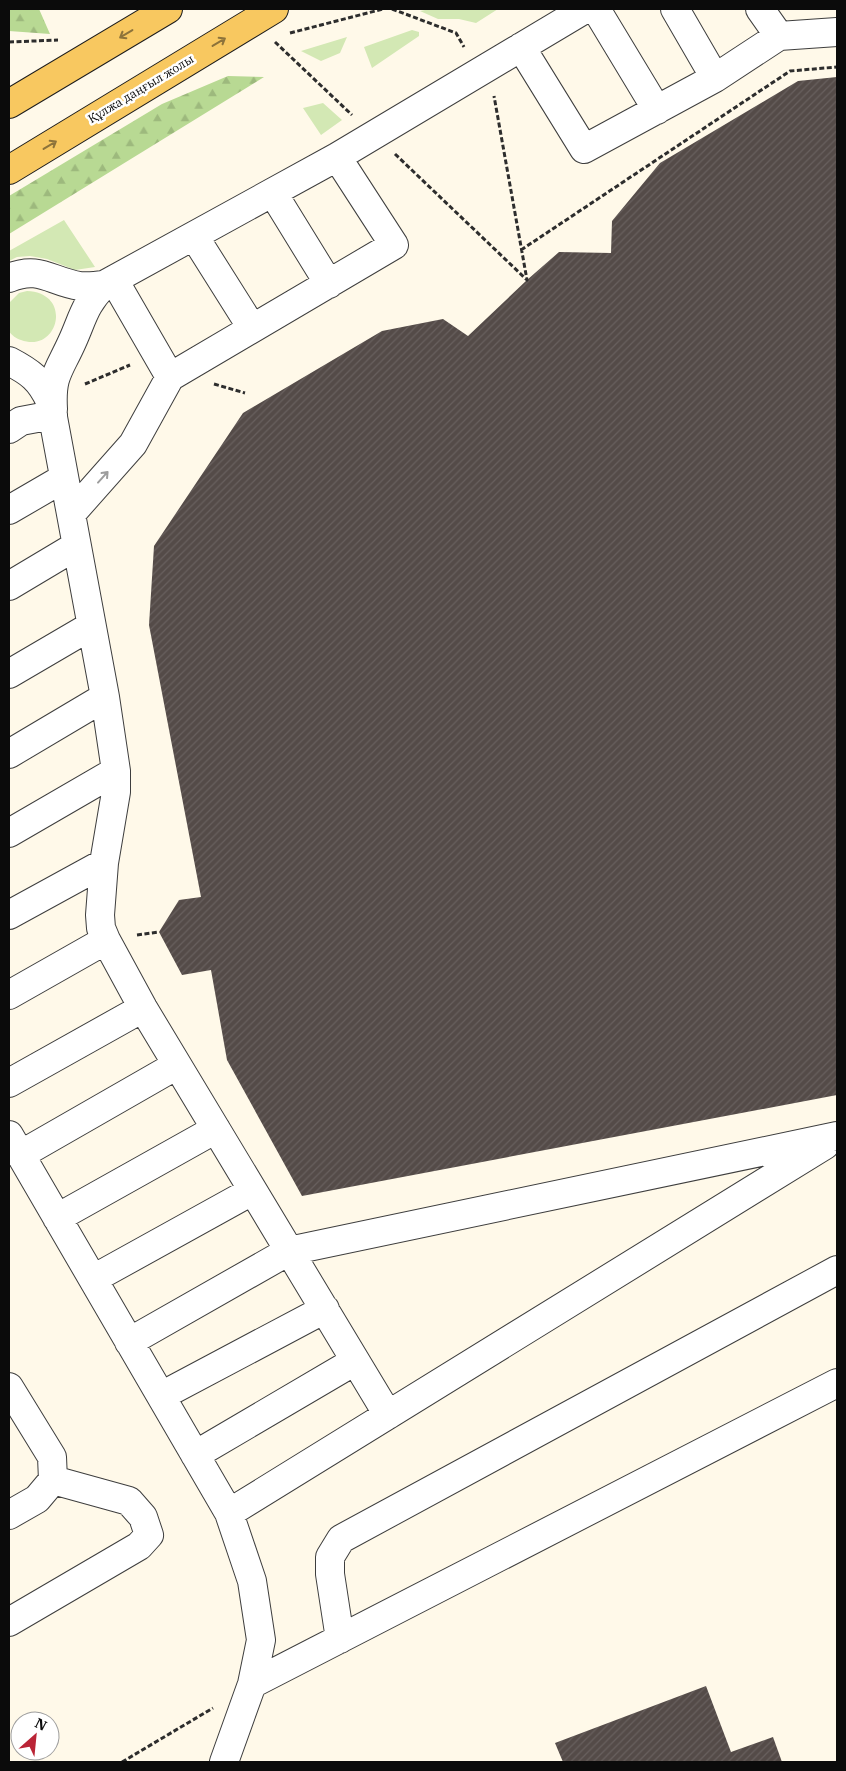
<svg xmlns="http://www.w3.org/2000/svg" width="846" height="1771" viewBox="0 0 846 1771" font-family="'IBM Plex Serif',serif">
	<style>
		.grass { fill: #d3e8b4 }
		.forest { fill: url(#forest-firs) }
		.building { fill: url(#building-hatch) }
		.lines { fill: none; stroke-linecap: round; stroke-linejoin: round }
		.minor-casing { stroke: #3e3e3e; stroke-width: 30 }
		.major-casing { stroke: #1c1c1c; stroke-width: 30 }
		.path { stroke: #2d2d2d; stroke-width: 3; stroke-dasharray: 5 2.5; stroke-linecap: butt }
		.minor { stroke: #fff; stroke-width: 28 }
		.major { stroke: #f8c860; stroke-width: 28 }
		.oneway { stroke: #8d733a }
		.oneway2 { stroke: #9d9d9d }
		.labels { text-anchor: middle; stroke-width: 5; stroke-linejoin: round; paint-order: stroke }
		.street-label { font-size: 12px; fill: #0b0b0b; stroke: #fff }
	</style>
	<defs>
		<pattern id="forest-firs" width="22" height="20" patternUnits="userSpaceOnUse" patternTransform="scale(1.25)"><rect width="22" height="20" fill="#b8d993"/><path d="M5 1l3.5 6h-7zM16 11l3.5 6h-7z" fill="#9db97d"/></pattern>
		<pattern id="building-hatch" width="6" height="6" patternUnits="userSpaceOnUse" patternTransform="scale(1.25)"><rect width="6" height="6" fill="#544b48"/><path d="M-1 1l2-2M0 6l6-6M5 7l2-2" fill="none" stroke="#68605e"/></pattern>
	</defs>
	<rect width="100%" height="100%" fill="#fff9e9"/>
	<path class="grass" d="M430 9H498L476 23 459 19H438L420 11Z
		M412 30 419 32V36L372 68 364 47Z
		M347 37 340 53 321 61 301 51Z
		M323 103 342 120 321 135 303 108Z
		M64 220 95 267 75 270 47 259 30 256 17 257 9 261V251Z
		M27 291C74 293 58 354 21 340 17 339 11 335 9 331 6 324 9 311 9 303L19 293Z"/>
	<path class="forest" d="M9 9H39L50 34 9 31Z
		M228 76 264 77 9 234V196L162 104Z"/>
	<path class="building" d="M837 77V1095L302 1196 227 1060 211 970 182 975 159 932 179 900 201 897 149 625 154 546 243 413 382 331 443 319 468 336 527 280 559 252 611 253 612 221 660 163 798 81Z
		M706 1686 731 1752 773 1737 782 1762H563L555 1743Z"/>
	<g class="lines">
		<g class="minor-casing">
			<path id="minor" d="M596 9 657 110
				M675 9 715 78
				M760 9 779 36
				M521 47 584 149 715 78 779 36 837 32
				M273 193 329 284
				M194 236 252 328
				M9 278C40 265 51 282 80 286 88 287 96 286 104 285
				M114 280 170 377
				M9 361C30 372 40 379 50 401L105 697 116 771V792L104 863 100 915 101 928 106 940 143 1008 388 1415
				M53 409C51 375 59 371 72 342 83 318 84 305 104 285L337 157 585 9
				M9 429 21 421 53 415
				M9 510 64 478
				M71 514 133 444 170 377 394 245 337 157
				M9 586 76 546
				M9 674 91 626
				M9 754 105 697
				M9 833 116 771
				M9 915 104 863
				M9 995 106 940
				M9 1083 143 1008
				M9 1135 229 1513 252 1581 261 1640 252 1684 224 1762
				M20 1155 177 1065
				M57 1218 216 1129
				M93 1279 252 1191
				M129 1342 289 1251 837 1136
				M9 1387 52 1457 53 1480 37 1499 9 1515
				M161 1396 325 1309
				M195 1455 355 1361
				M229 1513 825 1145
				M9 1622 139 1546 149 1535 143 1517 129 1501 53 1480
				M340 1639 330 1574V1557L341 1539 837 1270
				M252 1684 837 1383"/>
		</g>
		<g class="major-casing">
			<path id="major" d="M9 104 168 9
				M9 170 274 9"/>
		</g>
		<path class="path" d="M392 9 456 33 464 47
			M290 33 383 9
			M9 42 58 40
			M275 42 352 115
			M395 154 527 280 494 96
			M521 250 790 71 837 67
			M85 384 130 365
			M214 384 245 393
			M137 935 159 932
			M122 1762 213 1708"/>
		<use href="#minor" class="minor"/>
		<use href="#major" class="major"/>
	</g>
	<defs><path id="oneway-shaft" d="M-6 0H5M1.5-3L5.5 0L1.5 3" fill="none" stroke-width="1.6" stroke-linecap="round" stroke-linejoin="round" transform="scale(1.25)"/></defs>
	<g class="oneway">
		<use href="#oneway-shaft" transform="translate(126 34) rotate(149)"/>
		<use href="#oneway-shaft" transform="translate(219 42) rotate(-31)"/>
		<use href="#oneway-shaft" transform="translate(50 145) rotate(-31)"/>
	</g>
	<use class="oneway2" href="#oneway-shaft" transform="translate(103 477) rotate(-48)"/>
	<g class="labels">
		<g class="street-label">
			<text transform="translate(141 89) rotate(-31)" y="4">Құлжа даңғыл жолы</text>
		</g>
	</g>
	<rect width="846" height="1771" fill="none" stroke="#0b0b0b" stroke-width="20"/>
	<g transform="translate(35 1736) rotate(27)"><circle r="24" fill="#ffffff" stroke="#9d9d9d"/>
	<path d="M0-4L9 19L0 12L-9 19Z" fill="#ba2436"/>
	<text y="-8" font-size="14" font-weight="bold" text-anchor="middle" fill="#0b0b0b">N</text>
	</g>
</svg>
